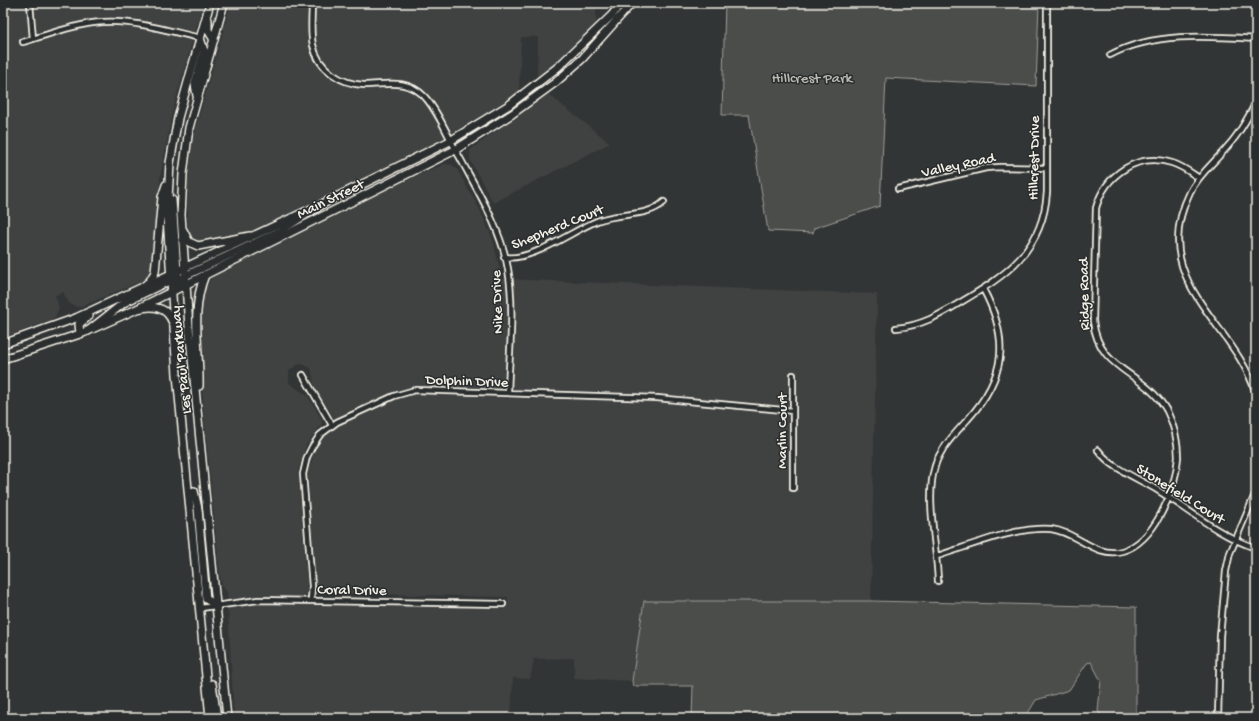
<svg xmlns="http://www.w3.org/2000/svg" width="1259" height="721" viewBox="0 0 1259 721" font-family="'Gochi Hand',sans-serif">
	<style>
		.built { fill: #404242; fill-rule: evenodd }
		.green { fill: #4b4d4c; stroke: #a09f9a }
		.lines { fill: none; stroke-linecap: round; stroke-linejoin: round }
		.minor-casing { stroke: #f4f1e8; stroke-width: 8 }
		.secondary-casing { stroke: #f4f1e8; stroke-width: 10 }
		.primary-casing { stroke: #f4f1e8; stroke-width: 10 }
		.minor { stroke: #2a2d2e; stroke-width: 4.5 }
		.secondary { stroke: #2a2d2e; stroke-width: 7 }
		.primary { stroke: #2a2d2e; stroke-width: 7 }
		.labels { text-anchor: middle; stroke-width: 3; stroke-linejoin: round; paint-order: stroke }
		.park-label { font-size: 15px; fill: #b9b8b1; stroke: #2a2d2e }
		.street-label { font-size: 15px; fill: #f4f1e8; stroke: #2a2d2e }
	</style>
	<rect width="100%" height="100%" fill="#323535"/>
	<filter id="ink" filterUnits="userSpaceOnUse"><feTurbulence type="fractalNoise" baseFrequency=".025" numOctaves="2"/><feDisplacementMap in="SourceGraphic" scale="8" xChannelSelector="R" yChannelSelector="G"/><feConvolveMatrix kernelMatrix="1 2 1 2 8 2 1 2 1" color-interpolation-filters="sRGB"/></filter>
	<g filter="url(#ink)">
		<path class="built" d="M3 3H203L172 113 160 179 153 270 149 278 80 307H76L69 303 63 292 55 295 59 308 54 319 3 338Z
			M231 3H596V24L574 47 537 80 538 37H521L519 94 407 159 241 236 201 244 193 240 188 232V183L193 138Z
			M548 94 610 143 493 203 470 160V150Z
			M445 164 452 165 457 169 480 210 493 240 502 279 877 294 871 601H644L632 681 574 678V658L534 659 530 679 513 678 511 718H234L227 592 222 586 220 577 204 416 199 332 203 293 211 279 219 272 406 180ZM302 364 311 368 315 389 339 425 328 433 320 442 314 453 308 474 316 588 319 592 325 593 508 597 507 608 304 605 307 584 298 470 306 445 322 424V420L308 396 289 383V371L297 365Z"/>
		<path class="green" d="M725 3H1039L1036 86 886 78 880 206 814 228 813 233 768 231 749 115H722Z
			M644 601H871L1136 607V718H1103L1098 711 1101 681 1091 662 1087 663 1069 690 1036 700 1025 718H692L693 686H633L632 681Z"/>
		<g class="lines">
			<g class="minor-casing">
				<path id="minor" d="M30 3 33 39
					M312 3C312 17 310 32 313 45 318 69 341 84 364 85 386 85 406 78 424 96 439 112 448 137 459 156 478 192 501 228 508 269 515 309 509 353 508 393
					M23 42C47 35 79 23 103 22 135 20 169 31 200 38
					M1110 55C1154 32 1208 36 1256 39
					M1256 102C1248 118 1240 133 1228 146 1215 162 1199 174 1190 192 1146 282 1235 322 1256 394
					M1250 114 1256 116
					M898 189 986 168 1000 167 1047 168
					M504 257C532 262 571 231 597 221 619 212 647 218 664 202
					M896 328C921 326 940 315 961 302 1007 275 1043 250 1047 192V3
					M303 375 332 425
					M793 375V488
					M1098 450C1113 470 1138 478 1159 491 1191 511 1219 536 1256 548
					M937 556C970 546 1017 526 1051 529 1077 532 1095 558 1122 551 1155 542 1176 489 1178 457 1178 442 1174 425 1167 411 1144 370 1099 373 1093 321L1096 208C1105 175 1137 152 1172 163 1182 166 1190 172 1199 178
					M938 581C937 547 925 498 935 466 940 448 956 433 968 419 1006 377 1010 339 983 289
					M311 600 312 586 303 474 307 457 312 447 320 435 337 422 394 396 415 390 657 398 793 411
					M201 608 258 600 503 604
					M1218 718 1220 636 1226 571 1230 553 1256 492"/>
			</g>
			<g class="secondary-casing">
				<path id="secondary" d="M322 204 450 141 509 105 558 67 612 15 621 3
					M80 334 79 324 89 316
					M3 344 76 318 311 209
					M3 359 83 333 137 309 455 150 512 114 556 82 582 59 632 3"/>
			</g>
			<g class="primary-casing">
				<path id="primary" d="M210 3 178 118 170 163 167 216 177 375 210 718
					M224 3 189 128 183 174 181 215 189 327 227 718
					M208 20V30L214 40
					M197 96 195 84 204 51 200 38
					M172 200 177 271 178 277 182 282
					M183 230 189 242 198 246 250 236
					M144 286 150 281 155 272 162 197 166 185
					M172 290 185 276 278 232 326 202
					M137 309C153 305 167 306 173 323
					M88 331 125 302 175 278
					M199 386C200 349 190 311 205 275
					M194 491 198 509 206 599 217 606
					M212 684 217 718"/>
			</g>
			<use href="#minor" class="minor"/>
			<use href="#secondary" class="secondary"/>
			<use href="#primary" class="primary"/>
		</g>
	</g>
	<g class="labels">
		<g class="park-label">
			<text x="812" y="82">Hillcrest Park</text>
		</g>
		<g class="street-label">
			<text transform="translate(1033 158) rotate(-89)" y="5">Hillcrest Drive</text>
			<text transform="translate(958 164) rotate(-12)" y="5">Valley Road</text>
			<text transform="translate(330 198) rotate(-26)" y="5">Main Street</text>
			<text transform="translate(557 226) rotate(-22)" y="5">Shepherd Court</text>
			<text transform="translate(1083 294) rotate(-91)" y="5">Ridge Road</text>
			<text transform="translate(496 302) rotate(-92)" y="5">Nike Drive</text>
			<text transform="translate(180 360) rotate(-96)" y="5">Les Paul Parkway</text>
			<text transform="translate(467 380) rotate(2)" y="5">Dolphin Drive</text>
			<text transform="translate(781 431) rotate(-90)" y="5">Marlin Court</text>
			<text transform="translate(1181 493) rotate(32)" y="5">Stonefield Court</text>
			<text transform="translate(352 589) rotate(1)" y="5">Coral Drive</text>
		</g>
	</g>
	<rect width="1259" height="721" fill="none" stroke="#2a2d2e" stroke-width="16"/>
	<rect x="8" y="8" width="1243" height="705" fill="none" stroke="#f4f1e8" stroke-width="1.5" filter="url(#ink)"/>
</svg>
